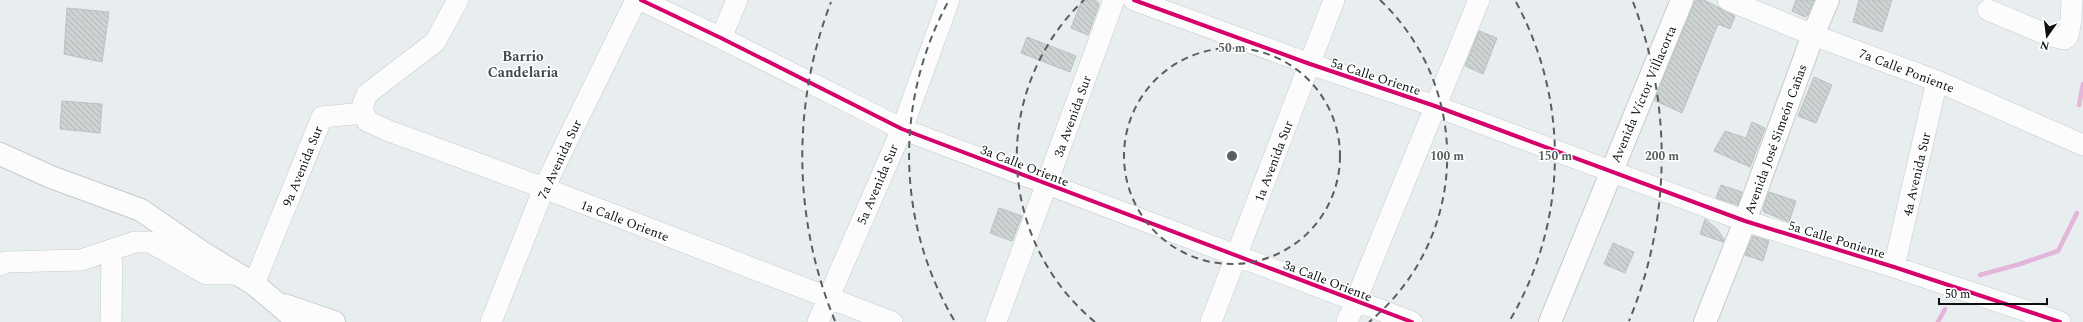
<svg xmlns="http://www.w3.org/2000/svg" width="2083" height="322" viewBox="0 0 2083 322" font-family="Spectral,serif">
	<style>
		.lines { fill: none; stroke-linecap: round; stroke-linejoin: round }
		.stream { stroke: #e3b5d8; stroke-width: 4.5 }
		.building { fill: url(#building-back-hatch); stroke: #bbc0c1 }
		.minor-casing { stroke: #c5cacb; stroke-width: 22 }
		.major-casing { stroke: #c5cacb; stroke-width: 24 }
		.minor { stroke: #fcfcfd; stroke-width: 21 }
		.major { stroke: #fcfcfd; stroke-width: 22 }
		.cycleway-casing { stroke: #fff; stroke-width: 6 }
		.cycleway { stroke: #d6006c; stroke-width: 4 }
		.ring { fill: none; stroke: #595e5f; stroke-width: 2; stroke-dasharray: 7 5 }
		.labels { text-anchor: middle; stroke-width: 3; stroke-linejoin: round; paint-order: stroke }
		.street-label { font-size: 13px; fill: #0c1011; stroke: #fff }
		.neighbourhood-label { font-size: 14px; font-weight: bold; fill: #3f4a4c; stroke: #fff }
		.centre { fill: #595e5f; stroke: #fff; stroke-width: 2 }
		.ring-label { font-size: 12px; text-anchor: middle; font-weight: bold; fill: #595e5f; stroke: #fff; stroke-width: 3; stroke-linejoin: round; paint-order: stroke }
	</style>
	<defs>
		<pattern id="building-back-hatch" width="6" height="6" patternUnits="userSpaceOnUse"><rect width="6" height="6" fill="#cdd2d3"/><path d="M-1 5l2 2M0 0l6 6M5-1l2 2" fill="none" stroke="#afb3b4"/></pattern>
	</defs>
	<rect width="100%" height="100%" fill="#e8eef0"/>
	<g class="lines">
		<path class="stream" d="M2079 105 2083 84
			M1980 275 2020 264 2058 251 2077 213
			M1938 322 1945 309"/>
	</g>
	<path class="building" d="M1082 0H1094L1098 2 1099 5 1088 35 1071 28Z
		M1704 0 1735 16 1730 29 1718 24 1682 113 1654 100 1695 1Z
		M1796 0H1814L1808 15 1805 17 1792 11Z
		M1859 0H1892L1882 32 1853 22Z
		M67 8 109 12 102 62 64 54Z
		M1479 31 1497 38 1483 74 1465 66Z
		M1027 37 1076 56 1070 72 1021 53Z
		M1814 77 1832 85 1816 123 1798 116Z
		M62 101 102 104 100 133 60 129Z
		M1752 122 1765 128 1750 167 1714 151 1725 131 1746 138Z
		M1721 185 1742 192 1738 205 1716 198Z
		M1769 192 1796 201 1789 222 1764 212 1763 209Z
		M999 208 1022 216 1012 241 990 233Z
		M1705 219 1717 229 1724 239 1723 242 1700 234Z
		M1753 236 1769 241 1763 261 1745 255Z
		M1613 243 1634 252 1625 273 1604 264Z"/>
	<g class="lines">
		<g class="minor-casing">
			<path id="minor" d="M458 0 435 42 367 94 362 107 367 121 389 131 544 188 892 322
				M641 0 721 38 902 129 1412 322
				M1134 0 1310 64 1435 106 1745 221 1894 267 2060 322
				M1728 0 1813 35 1937 81 2083 145
				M1988 10 2048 35 2064 39 2068 36 2071 20 2072 0
				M721 38 737 0
				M0 265 6 262 81 260 135 242H150L206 274H237
				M1894 267 1937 81
				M254 284 322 117 364 113
				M111 322 112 250
				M491 322 544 188 636 0
				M818 322 902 129 949 0
				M996 322 1114 0
				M1211 322 1334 0
				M1347 322 1479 0"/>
		</g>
		<g class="major-casing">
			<path id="major" d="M0 154 51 177 141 210 203 253 254 284 299 322
				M284 305 334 322
				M1550 322 1682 0
				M1705 322 1745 221 1813 35 1828 0"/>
		</g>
		<use href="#minor" class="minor"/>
		<use href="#major" class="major"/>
		<g class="cycleway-casing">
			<path id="cycleway" d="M641 0 721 38 902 129 1412 322
				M1134 0 1310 64 1435 106 1745 221 1894 267 2060 322"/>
		</g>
		<use href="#cycleway" class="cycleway"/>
	</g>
	<g class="ring">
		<circle cx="1232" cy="156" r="108"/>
		<path d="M1095 322A215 215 0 0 1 1084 0M1380 0A215 215 0 0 1 1369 322"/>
		<path d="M954 320A323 323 0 0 1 948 2M1516 2A323 323 0 0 1 1510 320"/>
		<path d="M835 321A430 430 0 0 1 831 2M1633 2A430 430 0 0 1 1629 321"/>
	</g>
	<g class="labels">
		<g class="street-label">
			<text transform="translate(1907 70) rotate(21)" y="5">7a Calle Poniente</text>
			<text transform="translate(1376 76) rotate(18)" y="5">5a Calle Oriente</text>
			<text transform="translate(1643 94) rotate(-67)" y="5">Avenida Víctor Villacorta</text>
			<text transform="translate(1072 116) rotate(-70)" y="5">3a Avenida Sur</text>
			<text transform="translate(1775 139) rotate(-70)" y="5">Avenida José Simeón Cañas</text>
			<text transform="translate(559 159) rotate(-65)" y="5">7a Avenida Sur</text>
			<text transform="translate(1273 161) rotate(-69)" y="5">1a Avenida Sur</text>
			<text transform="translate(1025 165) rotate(21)" y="5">3a Calle Oriente</text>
			<text transform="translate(302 166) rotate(-68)" y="5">9a Avenida Sur</text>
			<text transform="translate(1916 174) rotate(-77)" y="5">4a Avenida Sur</text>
			<text transform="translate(877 184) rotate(-67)" y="5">5a Avenida Sur</text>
			<text transform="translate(625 220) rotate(21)" y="5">1a Calle Oriente</text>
			<text transform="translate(1837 239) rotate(17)" y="5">5a Calle Poniente</text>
			<text transform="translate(1328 280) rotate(21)" y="5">3a Calle Oriente</text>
		</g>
		<g class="neighbourhood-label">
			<text x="523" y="61">Barrio<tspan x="523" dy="16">Candelaria</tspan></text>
		</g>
	</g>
	<circle cx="1232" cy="156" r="6" class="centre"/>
	<g class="ring-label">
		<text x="1232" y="52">50 m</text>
		<text x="1447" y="160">100 m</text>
		<text x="1555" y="160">150 m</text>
		<text x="1662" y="160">200 m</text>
	</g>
	<g transform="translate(2047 36) rotate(194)" stroke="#ffffff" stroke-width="3" paint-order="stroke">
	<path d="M0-3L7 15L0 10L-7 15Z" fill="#0c1011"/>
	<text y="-6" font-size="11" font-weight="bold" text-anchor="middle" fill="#0c1011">N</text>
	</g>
	<path d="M1939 298v6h108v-6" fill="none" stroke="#0c1011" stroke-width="2"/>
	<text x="1945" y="298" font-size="12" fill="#0c1011" stroke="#ffffff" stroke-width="3" paint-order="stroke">50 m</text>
</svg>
